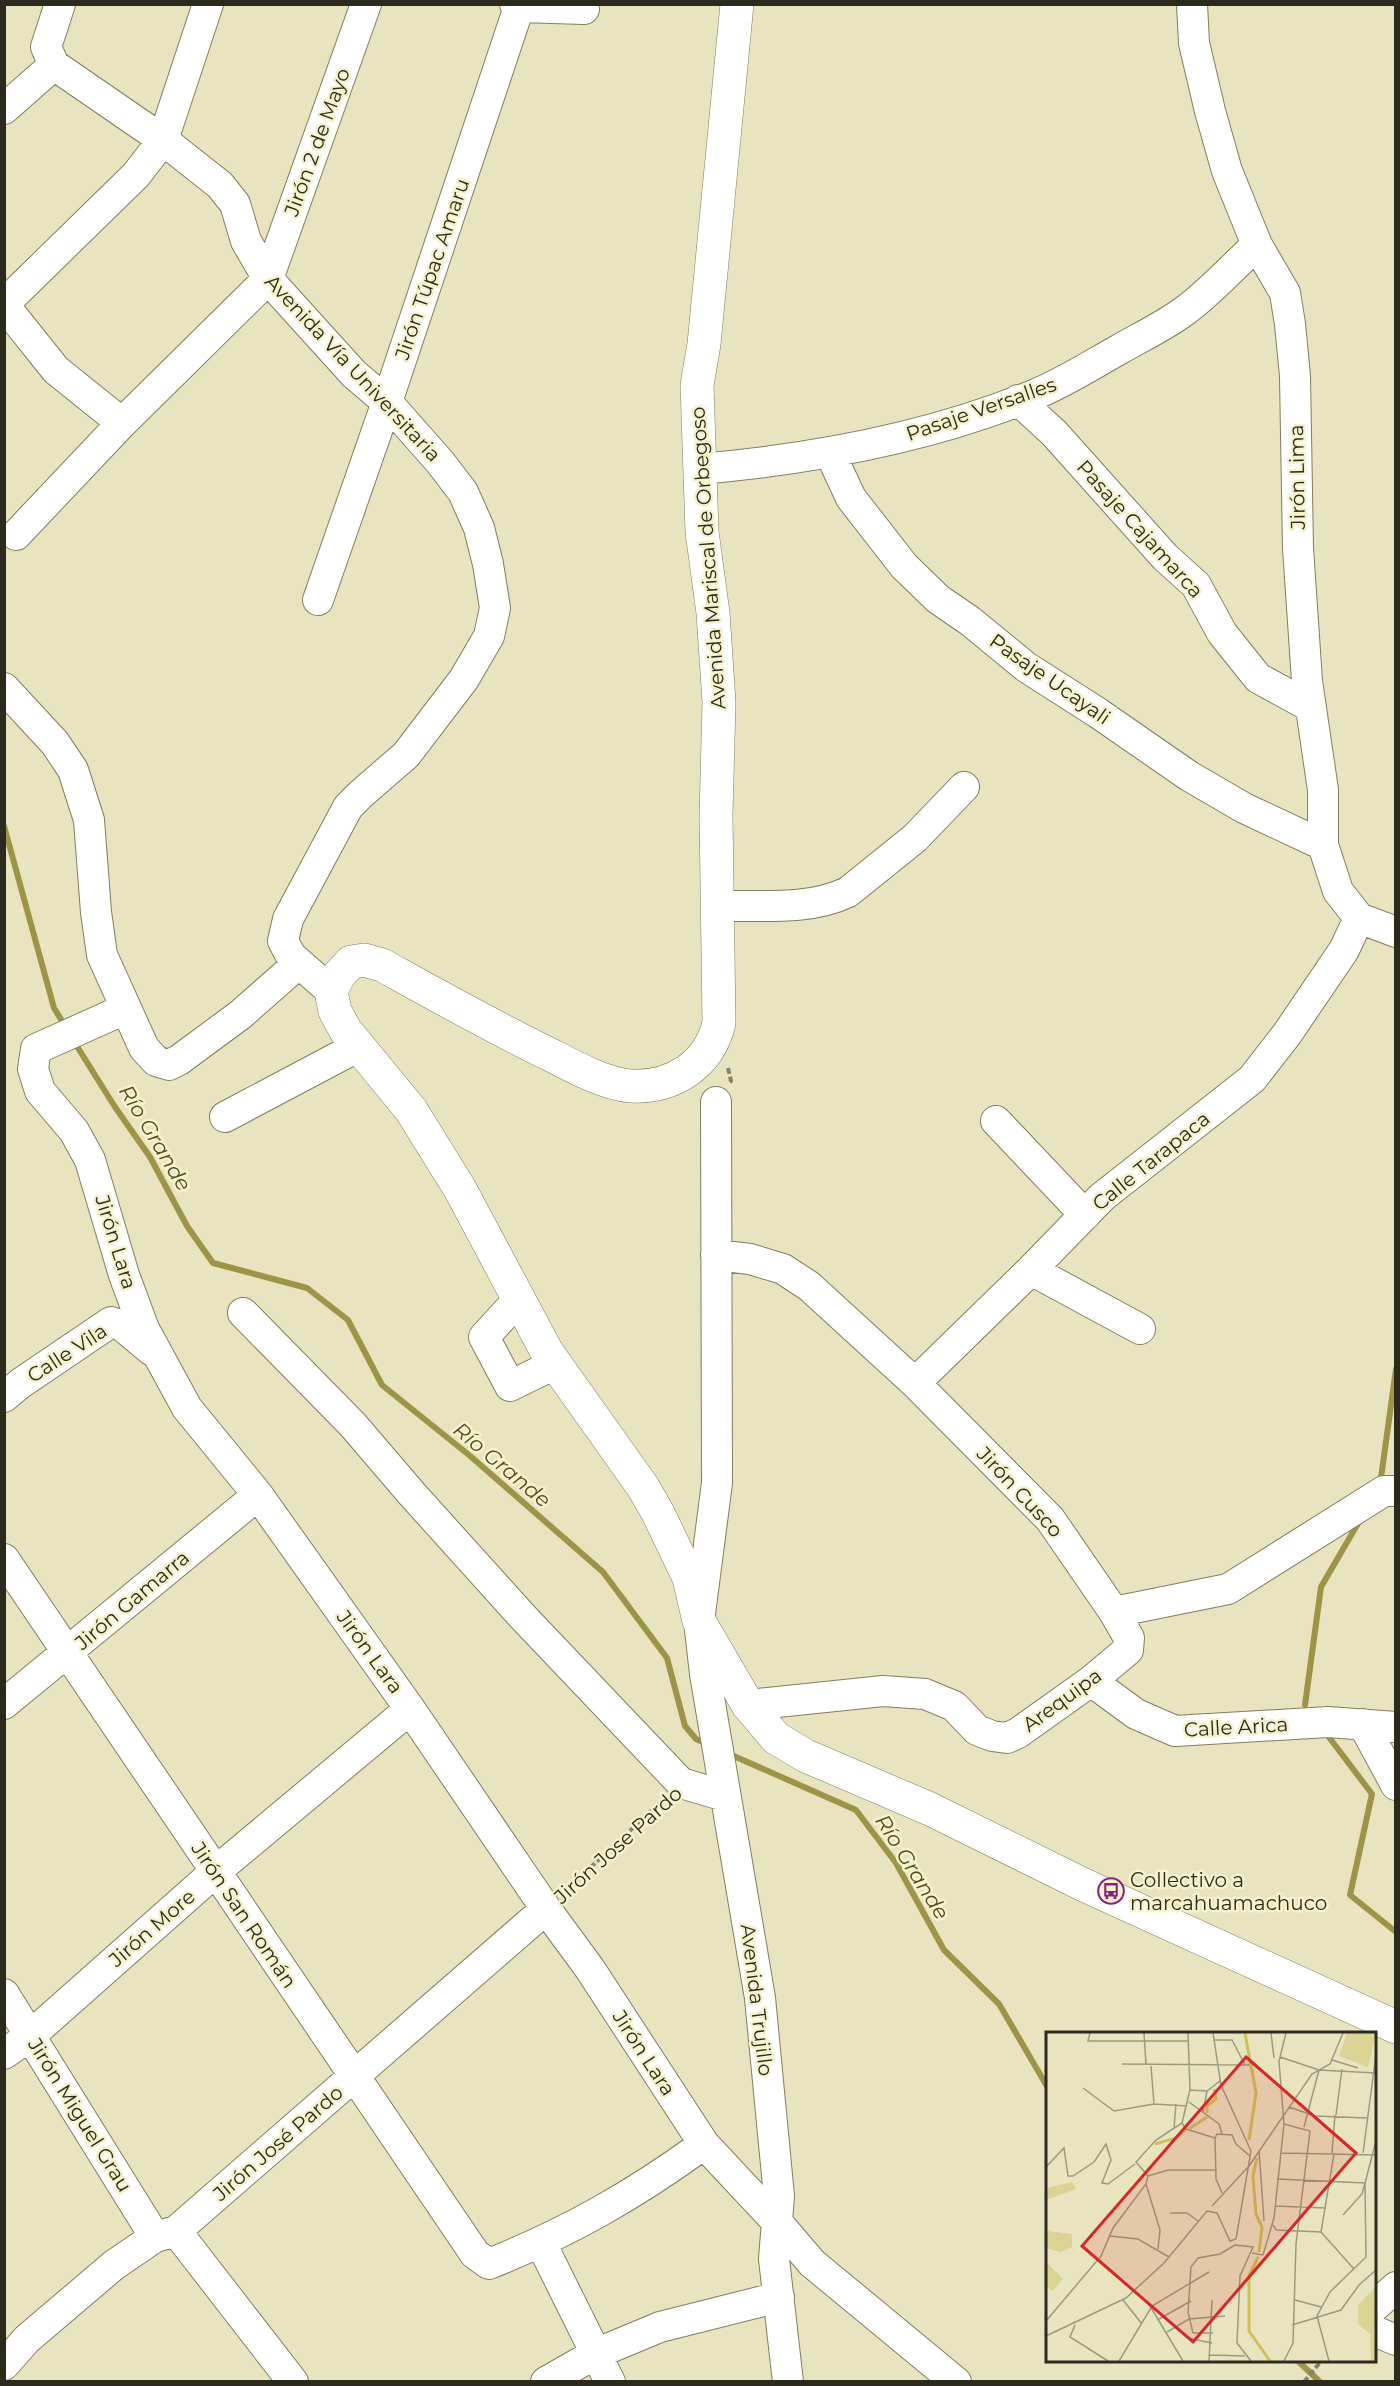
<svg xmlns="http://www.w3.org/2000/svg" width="1400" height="2386" viewBox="0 0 1400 2386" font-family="Montserrat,sans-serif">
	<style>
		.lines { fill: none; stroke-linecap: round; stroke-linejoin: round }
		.stream { stroke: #9c9446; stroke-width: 6 }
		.minor-casing { stroke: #817e5d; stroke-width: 32 }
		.highway-casing { stroke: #817e5d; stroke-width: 34 }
		.path { stroke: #85826a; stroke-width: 4; stroke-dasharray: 6 3; stroke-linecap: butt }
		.minor { stroke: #fff; stroke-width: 30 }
		.highway { stroke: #fff; stroke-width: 33 }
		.labels { text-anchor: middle; stroke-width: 5; stroke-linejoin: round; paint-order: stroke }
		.street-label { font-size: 20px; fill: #2b2a1c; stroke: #f5f2cd }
		.poi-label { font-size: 20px; fill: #2b2a1c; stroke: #f5f2cd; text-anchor: start }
		.water-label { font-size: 21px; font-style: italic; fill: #524d21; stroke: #f5f2cd }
		.inset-river { fill: none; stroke: #cdc158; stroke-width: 3 }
		.inset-road { fill: none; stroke: #9c9a7e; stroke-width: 1.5 }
		.view { fill: #d62828; fill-opacity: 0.15; stroke: #d62828; stroke-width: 3 }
		.inset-edge { fill: none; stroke: #2b2a1c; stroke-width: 3 }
	</style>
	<rect width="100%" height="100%" fill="#e8e4c0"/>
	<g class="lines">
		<path class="stream" d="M4 826 54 1008 65 1026
			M73 1040 115 1107 150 1157 187 1226 213 1263 307 1288 348 1320 382 1385 469 1455 603 1572 667 1658 685 1726 696 1739 707 1744
			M1380 1485 1396 1369
			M1305 1705 1321 1587 1360 1520
			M1325 1732 1372 1794 1350 1895 1396 1932
			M727 1753 856 1810 896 1863 944 1950 999 2004 1048 2088
			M1297 2360 1320 2382"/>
		<g class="minor-casing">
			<path id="minor" d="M60 4 46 47 54 65 163 140 220 185 235 204 246 241 268 279 354 374 387 402 440 462 463 492 479 528 488 564 495 608 489 636 464 679 406 755 361 794 348 807 288 919 283 941 291 956 331 991
				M515 4 520 7 584 9
				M1192 4 1194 43 1210 111 1227 171 1257 245 1285 293 1290 324 1295 376 1298 548 1307 681 1323 790V845L1338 891 1359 918 1396 932
				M4 109 54 65
				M4 304 136 175 163 140 208 4
				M4 305 56 370 122 423
				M1018 400 1054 433 1165 557 1196 585 1222 633 1258 678 1311 707
				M830 453 851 498 904 566 938 599 970 621 1026 667 1098 713 1189 776 1244 808 1323 845
				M700 469C814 459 930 438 1036 394 1065 382 1093 364 1120 349 1141 337 1164 326 1183 312 1210 293 1232 267 1257 245
				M16 535 122 423 268 279 366 4
				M318 600 387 402 520 4
				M4 688 55 743 73 770 89 820 96 912 102 955 144 1048 156 1061 169 1065 179 1060 240 1015 299 963
				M717 906C760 905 809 911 848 892L915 838 964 787
				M125 1009 36 1049 33 1069 40 1091 74 1131 90 1160 124 1275 144 1329 187 1408 258 1495 410 1709 546 1909 590 1969 704 2144 777 2222 812 2263 956 2382
				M716 1102 717 1483 699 1621 705 1674 760 1998 779 2196 774 2259 788 2382
				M225 1117 359 1046
				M996 1121 1085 1215
				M716 1255 750 1259 783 1269 809 1286 915 1383 1050 1519 1114 1612 1129 1638 1128 1650 1091 1681 1018 1733 1007 1738 992 1736 977 1730 954 1706 925 1694 883 1691 748 1705
				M1031 1270 1140 1329
				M519 1299 484 1337 510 1386 555 1364
				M243 1313 353 1425 412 1494 523 1617 681 1783 725 1796
				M915 1383 1031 1270 1102 1197 1252 1079 1287 1034 1344 950 1359 918
				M4 1397 21 1383 111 1322 121 1325 151 1350
				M4 1559 475 2254 489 2264C569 2232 634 2195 704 2144
				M1114 1612 1228 1589 1384 1491H1396
				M1091 1681 1136 1714 1175 1731 1328 1722 1396 1727
				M4 1704 258 1495
				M1363 1724 1396 1785
				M4 1994 155 2237
				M4 2054 31 2035 215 1872 410 1709
				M176 2231 293 2382
				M541 2243 610 2382
				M1374 2307 1396 2287
				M1374 2331 1396 2340
				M4 2365 27 2339 114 2265 155 2237 176 2231 546 1909
				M546 2382 595 2354 660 2327 779 2297"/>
		</g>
		<g class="highway-casing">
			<path id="highway" d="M737 4 704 344 697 385 702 532 713 613 719 702 716 816 719 1023C709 1065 673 1088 631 1086 607 1085 572 1066 551 1055 493 1027 438 996 382 965L364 960 351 962 339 975 331 991 335 1011 346 1031 411 1110 460 1189 547 1352 643 1487 658 1513 689 1578 699 1621 748 1705 776 1738 806 1756 930 1809 1084 1885 1396 2027"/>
		</g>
		<path class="path" d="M728 1068 731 1081 729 1083
			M564 1892 664 1799
			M1304 2382 1322 2360"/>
		<use href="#minor" class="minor"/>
		<use href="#highway" class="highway"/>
	</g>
	<defs>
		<g id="bus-ring" transform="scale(1.35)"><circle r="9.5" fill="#f5f2cd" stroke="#8a1e83" stroke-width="1.5"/><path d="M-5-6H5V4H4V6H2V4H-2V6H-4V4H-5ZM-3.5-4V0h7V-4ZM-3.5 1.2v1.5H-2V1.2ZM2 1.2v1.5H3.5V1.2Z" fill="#8a1e83"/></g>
	</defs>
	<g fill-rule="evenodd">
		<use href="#bus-ring" x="1111" y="1891"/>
	</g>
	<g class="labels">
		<g class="street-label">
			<text transform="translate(317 142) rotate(-70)" y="7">Jirón 2 de Mayo</text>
			<text transform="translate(432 269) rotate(-71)" y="7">Jirón Túpac Amaru</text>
			<text transform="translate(353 368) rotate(47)" y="7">Avenida Vía Universitaria</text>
			<text transform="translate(981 409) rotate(-19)" y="7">Pasaje Versalles</text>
			<text transform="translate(1297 477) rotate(-91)" y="7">Jirón Lima</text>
			<text transform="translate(1140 529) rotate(48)" y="7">Pasaje Cajamarca</text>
			<text transform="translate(708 558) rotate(-94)" y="7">Avenida Mariscal de Orbegoso</text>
			<text transform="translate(1050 679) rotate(35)" y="7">Pasaje Ucayali</text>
			<text transform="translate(1151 1161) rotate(-39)" y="7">Calle Tarapaca</text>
			<text transform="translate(116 1242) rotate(73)" y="7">Jirón Lara</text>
			<text transform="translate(67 1353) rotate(-33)" y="7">Calle Vila</text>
			<text transform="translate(1020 1492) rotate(47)" y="7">Jirón Cusco</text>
			<text transform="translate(132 1600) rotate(-40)" y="7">Jirón Gamarra</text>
			<text transform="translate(370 1652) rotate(54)" y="7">Jirón Lara</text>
			<text transform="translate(1062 1700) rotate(-36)" y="7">Arequipa</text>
			<text transform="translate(1236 1727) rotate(-3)" y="7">Calle Arica</text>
			<text transform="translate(618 1845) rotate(-42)" y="7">Jirón Jose Pardo</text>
			<text transform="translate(244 1915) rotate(56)" y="7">Jirón San Román</text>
			<text transform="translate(152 1928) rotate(-41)" y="7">Jirón More</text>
			<text transform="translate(757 2000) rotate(83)" y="7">Avenida Trujillo</text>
			<text transform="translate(644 2053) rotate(57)" y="7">Jirón Lara</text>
			<text transform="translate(80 2115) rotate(58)" y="7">Jirón Miguel Grau</text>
			<text transform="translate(278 2143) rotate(-41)" y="7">Jirón José Pardo</text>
		</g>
		<g class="poi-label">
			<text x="1130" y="1887">Collectivo a<tspan x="1130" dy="23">marcahuamachuco</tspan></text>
		</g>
		<g class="water-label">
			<text transform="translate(155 1138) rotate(59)" y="7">Río Grande</text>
			<text transform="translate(502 1465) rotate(40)" y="7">Río Grande</text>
			<text transform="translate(912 1867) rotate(58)" y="7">Río Grande</text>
		</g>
	</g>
	<g transform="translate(1046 2032)">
		<rect width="330" height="330" fill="#e8e4c0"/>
		<path d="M301 1H330L322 35 293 24ZM26 150 30 157 0 168V156ZM0 199 26 202V215L14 220 0 216ZM0 230 17 247 7 259 0 255ZM330 255V329H325L324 302 312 292V273Z" fill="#dad393"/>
		<path class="inset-river" d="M199 1 210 61 203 108M161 81V74L170 67 168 57M143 97 161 85M109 112 130 106 139 98M211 126 207 144 210 182 216 195 213 220M212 225 203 244V299L224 329"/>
		<path class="inset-road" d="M44 1 42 9H143M98 1 100 33M225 1 228 26M168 8H186L199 33M234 25 273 38 330 41M286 28 312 36M76 32 203 33M105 34 108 72M37 56 68 79 108 72 141 74M144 58 161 59 174 49M0 70V132M143 70 173 92 176 102M243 75 269 84 321 86M157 80 161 59M290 83 296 37M136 91 140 97 169 106M258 95 273 38M128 96 130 72M169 106 170 147 176 161M169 106 171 102 186 103 190 112 204 124M213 118 218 189M235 121 330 123M286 121 289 83M317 121 330 23M0 135 18 116 22 144H27L48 130 60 112 65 128 56 151 62 152 89 132M102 144 122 138H169M231 147 319 151 316 162 297 183M100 152 114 198 112 217M166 174 203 134 266 42 284 32 297 1M229 174 280 176M124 181H141L152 189M227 193 230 198 275 200M275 200 288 122M275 200 308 237M64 204 92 207 123 225M189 213 207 215 194 244 191 311 205 329M206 221 217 223 228 186 238 92 233 29 240 1M77 268 96 292M249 268 275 275M101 269 137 329M113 287 145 269M0 289 55 224 67 196 100 152 102 144 90 130 110 108 136 91 144 58 142 1M29 293 24 305 62 329M246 293 295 278 313 253 330 238M121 300 143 287 179 284M147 301 142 280 145 235 152 226 174 222 189 213M147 301H167M0 304 80 266 118 231 161 179 171 181 184 209 190 207 205 119 175 53 167 1M141 306 166 311M164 323 199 324M73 329 106 274 163 240M163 329 166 268M238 329 247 311 250 212 264 99 238 92M283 329 271 284 284 260 320 225 319 151 330 109"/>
		<path class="view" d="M200 25 310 121 147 310 36 214Z"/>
		<rect width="330" height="330" class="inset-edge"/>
	</g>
	<rect width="1400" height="2386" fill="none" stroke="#2b2a1c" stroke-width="12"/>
</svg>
